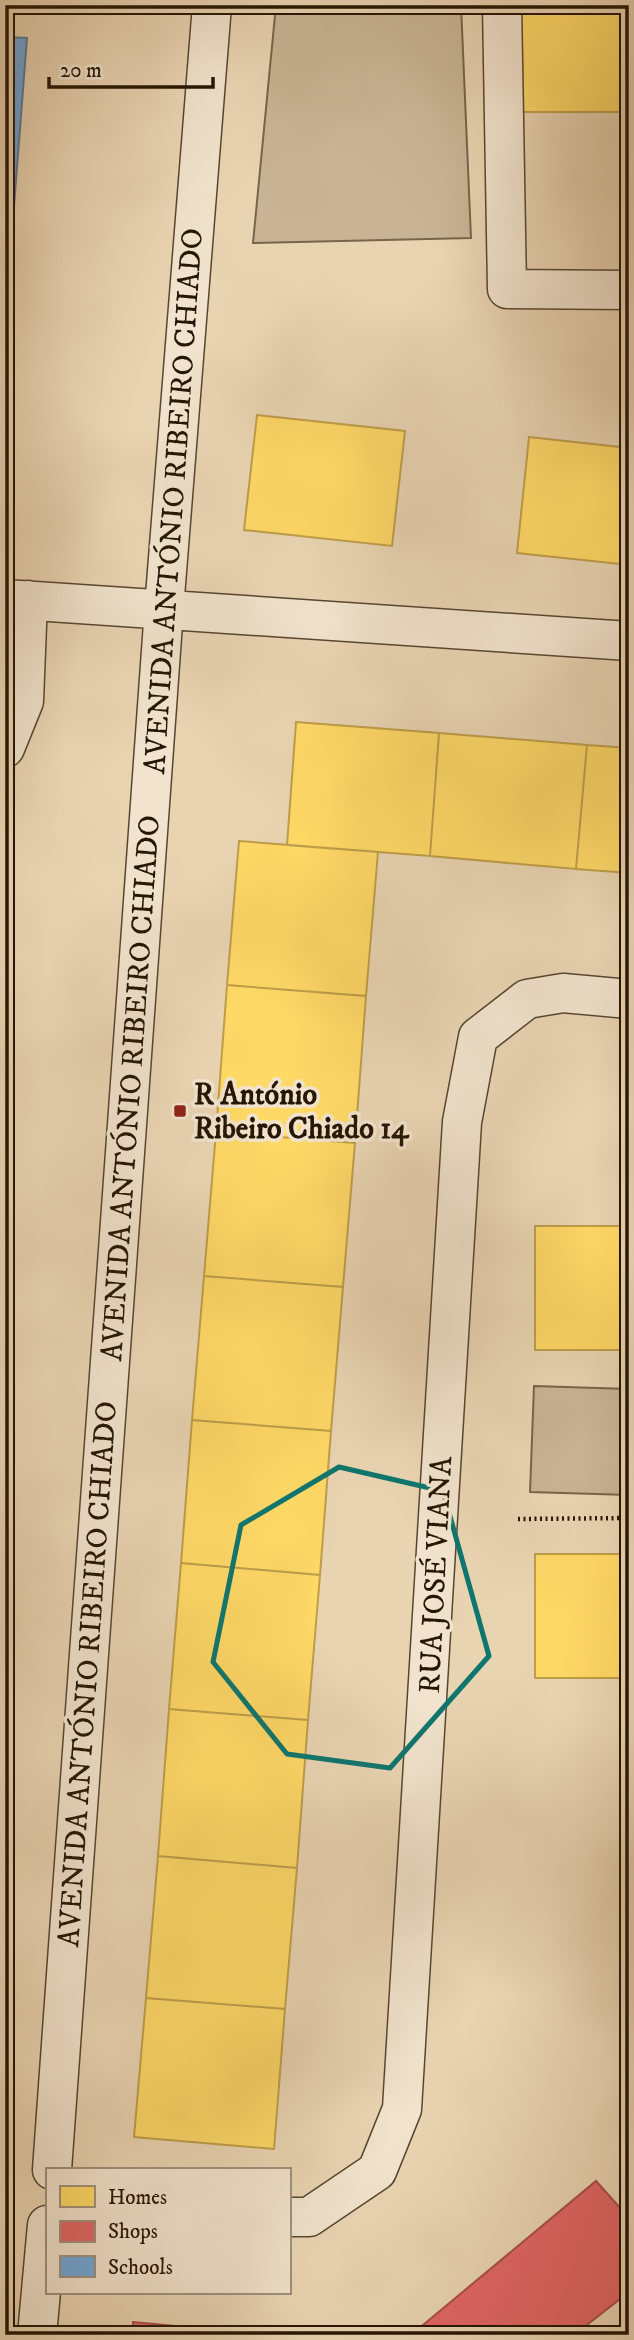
<svg xmlns="http://www.w3.org/2000/svg" width="634" height="2340" viewBox="0 0 634 2340" font-family="'IM FELL DW Pica',serif">
	<style>
		.green { fill: #c8b494; stroke: #77654c; stroke-width: 2 }
		.homes { fill: #ffd966; stroke: #be9e49; stroke-width: 2 }
		.shops { fill: #e06666; stroke: #a84e49; stroke-width: 2 }
		.schools { fill: #6fa8dc; stroke: #597c9b; stroke-width: 2 }
		.lines { fill: none; stroke-linecap: round; stroke-linejoin: round }
		.minor-casing { stroke: #574630; stroke-width: 41 }
		.path { stroke: #261604; stroke-width: 4.5; stroke-dasharray: 2 3.5; stroke-linecap: butt }
		.minor { stroke: #f1e3cd; stroke-width: 38 }
		.marked { fill: none; stroke: #0f766e; stroke-width: 5; stroke-linejoin: round }
		.poi-dot { fill: #8f2418; stroke: #f1e3cd; stroke-width: 2.5 }
		.labels { text-anchor: middle; stroke-width: 7; stroke-linejoin: round; paint-order: stroke }
		.street-label { font-size: 30px; fill: #261604; stroke: #f1e3cd }
		.poi-label { font-size: 30px; font-weight: bold; fill: #261604; stroke: #f1e3cd; text-anchor: start }
	</style>
	<rect width="100%" height="100%" fill="#e9d4b2"/>
	<filter id="stains"><feTurbulence type="fractalNoise" baseFrequency=".00286" numOctaves="4"/><feColorMatrix values="0 0 0 0 .2 0 0 0 0 .09 0 0 0 0 .02 0 0 0 .5 -.17"/></filter>
	<radialGradient id="worn" r=".72"><stop offset=".6" stop-color="#630" stop-opacity="0"/><stop offset="1" stop-color="#630" stop-opacity=".3"/></radialGradient>
	<path class="green" d="M276 5H461L471 238 253 243Z
		M534 1386 629 1389V1495L530 1492Z"/>
	<path class="homes" d="M521 5H629V112H520Z
		M257 415 405 431 392 546 244 530Z
		M529 437 629 448V565L517 553Z
		M296 722 439 733 430 856 287 845Z
		M439 733 587 745 576 869 430 856Z
		M587 745 629 748V873L576 869Z
		M239 841 378 852 366 996 227 985Z
		M227 985 366 996 355 1143 216 1132Z
		M216 1132 355 1143 343 1287 204 1276Z
		M535 1226H629V1350H535Z
		M204 1276 343 1287 331 1431 192 1420Z
		M192 1420 331 1431 320 1575 181 1563Z
		M535 1554H629V1678H535Z
		M181 1563 320 1575 308 1720 169 1709Z
		M169 1709 308 1720 297 1868 158 1856Z
		M158 1856 297 1868 285 2009 146 1998Z
		M146 1998 285 2009 274 2149 134 2137Z"/>
	<path class="shops" d="M596 2181 629 2218V2292L574 2335H411Z
		M133 2322 271 2335H132Z"/>
	<path class="schools" d="M5 37 27 38 7 297H5Z"/>
	<g class="lines">
		<g class="minor-casing">
			<path id="minor" d="M502 5 507 289 629 290
				M5 599 629 641
				M5 748 24 701 28 600
				M52 2170 164 609 212 5
				M289 2217H309L377 2171 402 2109 462 1122 478 1037 527 999 563 993 629 999
				M37 2335 47 2225"/>
		</g>
		<path class="path" d="M518 1519 629 1518"/>
		<use href="#minor" class="minor"/>
	</g>
	<path class="marked" d="M339 1467 443 1491 489 1656 390 1768 287 1754 213 1662 241 1525Z"/>
	<rect class="poi-dot" x="173" y="1104" width="14" height="14" rx="3.5"/>
	<g class="labels">
		<g class="street-label">
			<text transform="translate(173 501) rotate(-86)" y="10">AVENIDA ANTÓNIO RIBEIRO CHIADO</text>
			<text transform="translate(130 1088) rotate(-86)" y="10">AVENIDA ANTÓNIO RIBEIRO CHIADO</text>
			<text transform="translate(435 1575) rotate(-87)" y="10">RUA JOSÉ VIANA</text>
			<text transform="translate(87 1674) rotate(-86)" y="10">AVENIDA ANTÓNIO RIBEIRO CHIADO</text>
		</g>
		<g class="poi-label">
			<text x="194" y="1104">R António<tspan x="194" dy="34">Ribeiro Chiado 14</tspan></text>
		</g>
	</g>
	<rect width="634" height="2340" fill="none" stroke="#e9d4b2" stroke-width="28"/>
	<rect x="7" y="7" width="620" height="2326" fill="none" stroke="#261604" stroke-width="3.5"/>
	<rect x="14" y="14" width="606" height="2312" fill="none" stroke="#261604" stroke-width="2"/>
	<rect x="46" y="2168" width="245" height="126" fill="#f1e3cd" stroke="#a0917d" stroke-width="2"/>
	<rect x="60" y="2186" width="35" height="21" fill="#ffd966" stroke="#a0917d" stroke-width="2"/>
	<text x="108" y="2204" font-size="21" fill="#261604">Homes</text>
	<rect x="60" y="2221" width="35" height="21" fill="#e06666" stroke="#a0917d" stroke-width="2"/>
	<text x="108" y="2238" font-size="21" fill="#261604">Shops</text>
	<rect x="60" y="2256" width="35" height="21" fill="#6fa8dc" stroke="#a0917d" stroke-width="2"/>
	<text x="108" y="2274" font-size="21" fill="#261604">Schools</text>
	<path d="M49 77v10h164v-10" fill="none" stroke="#261604" stroke-width="3.5"/>
	<text x="60" y="77" font-size="21" fill="#261604" stroke="#f1e3cd" stroke-width="5" paint-order="stroke">20 m</text>
	<rect width="100%" height="100%" filter="url(#stains)"/>
	<rect width="100%" height="100%" fill="url(#worn)"/>
</svg>
